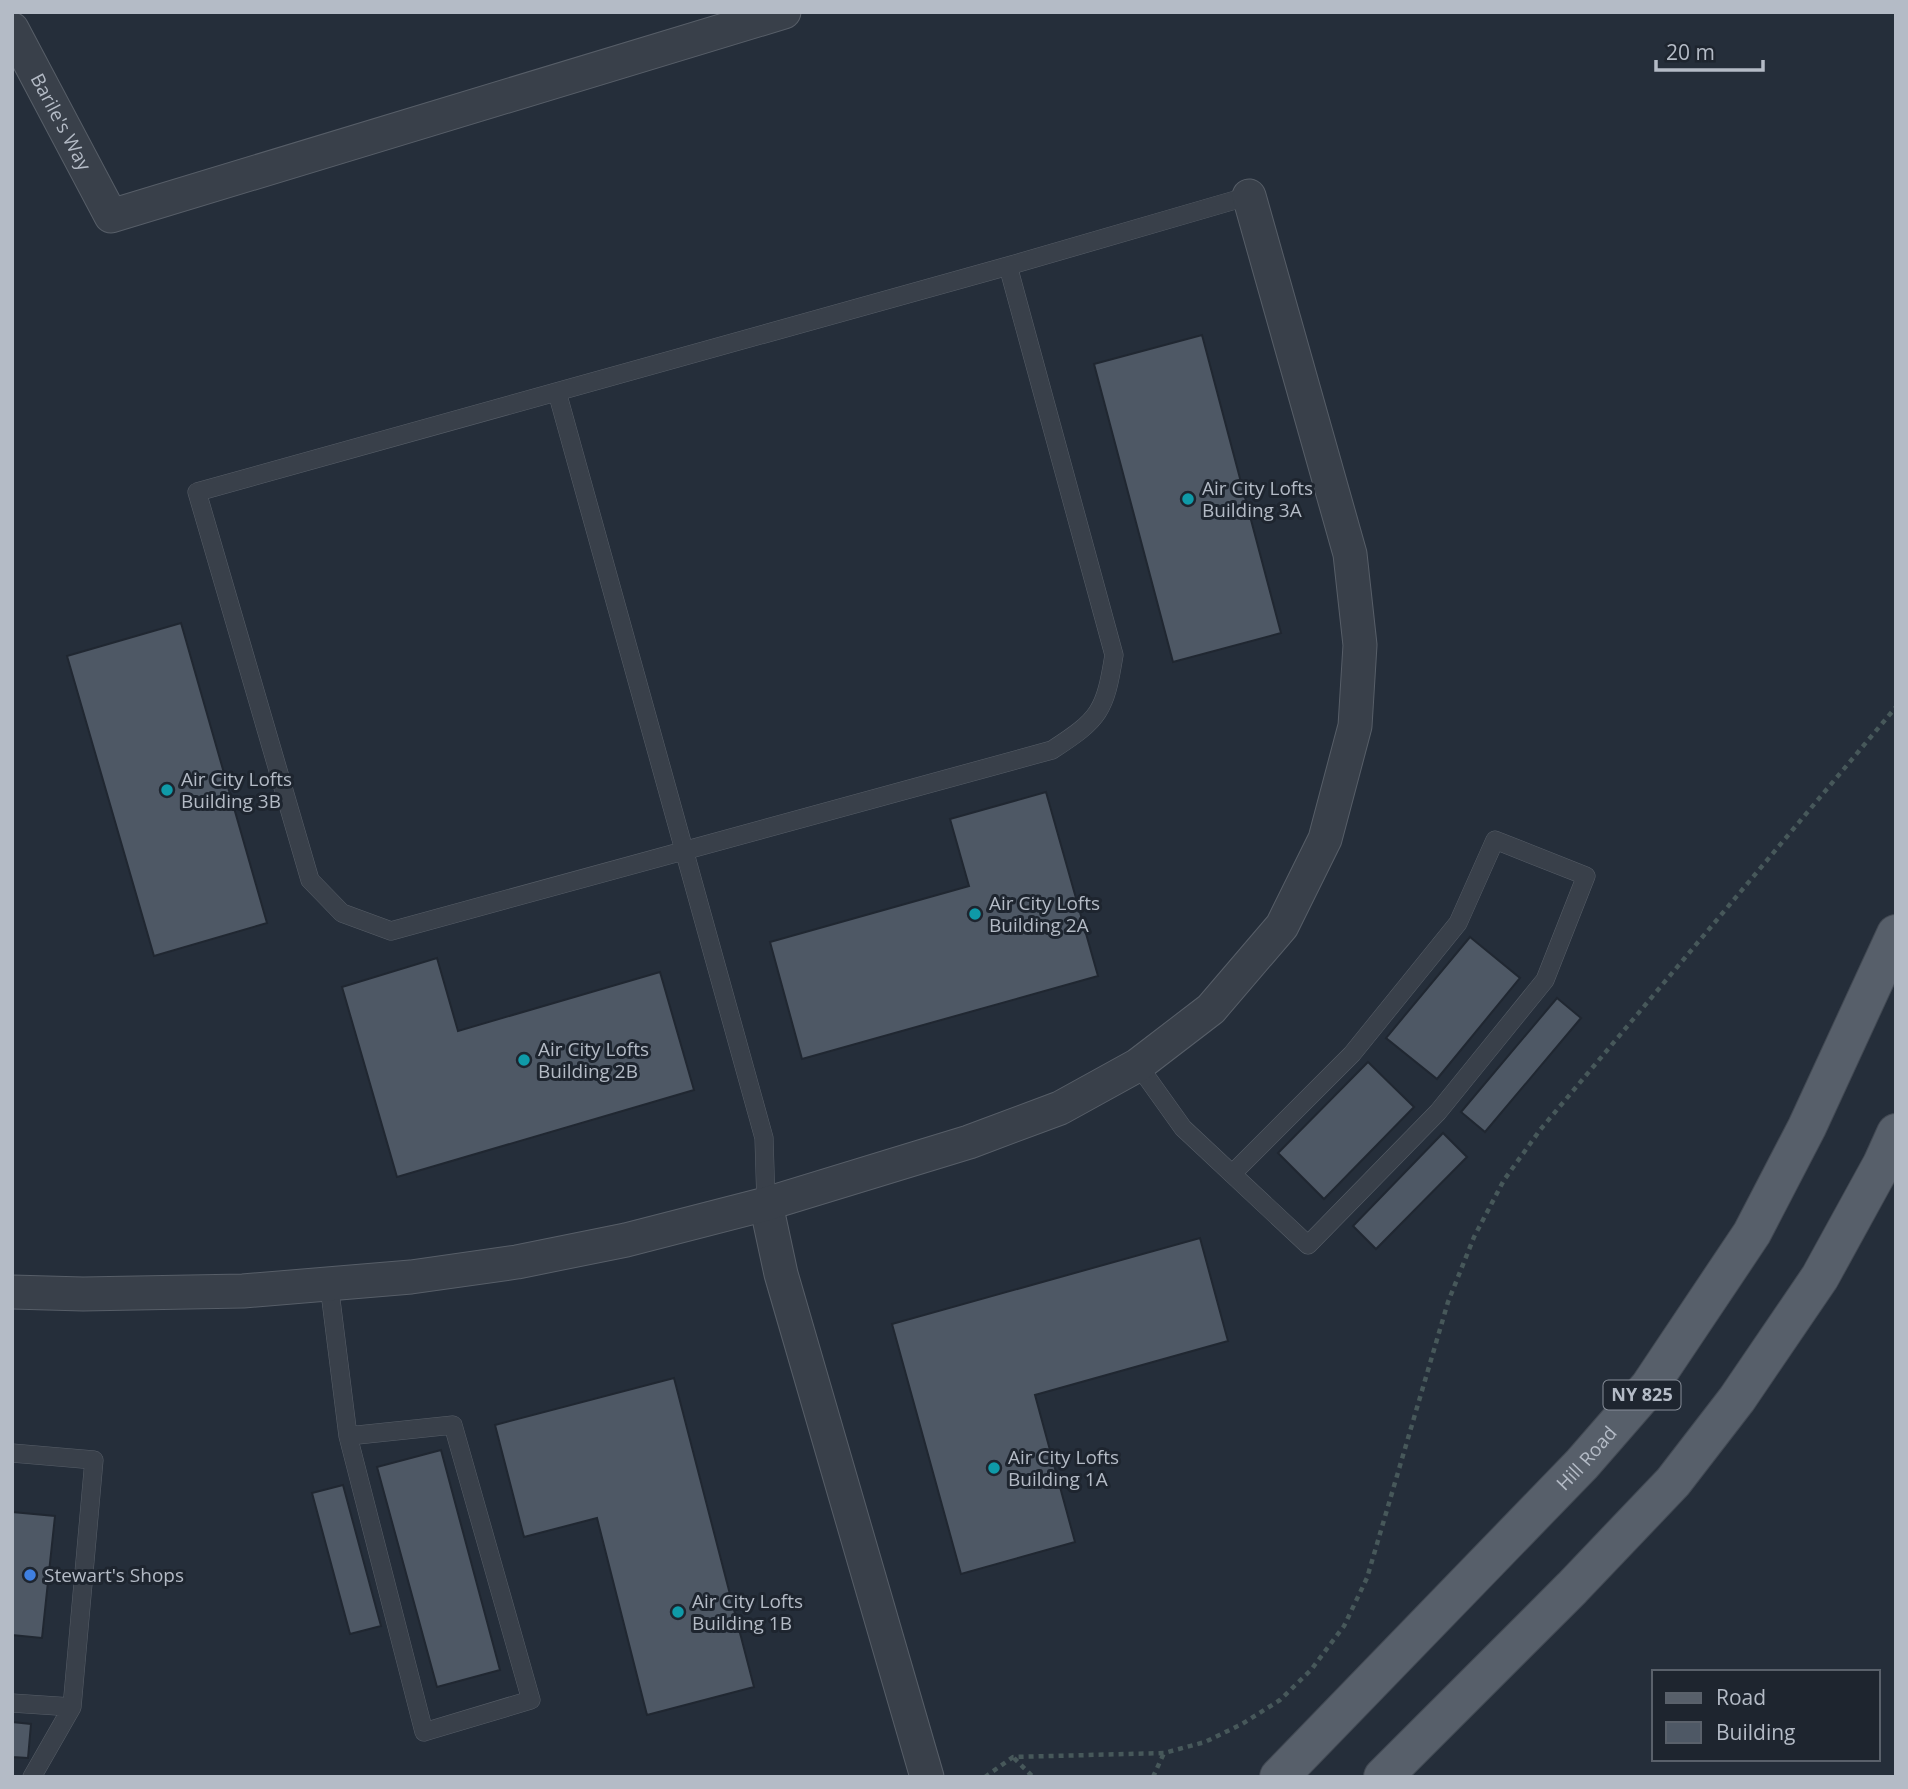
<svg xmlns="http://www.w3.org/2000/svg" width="1908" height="1789" viewBox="0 0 1908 1789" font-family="'Open Sans',sans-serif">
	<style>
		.building { fill: #4e5865; stroke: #202731; stroke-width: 2 }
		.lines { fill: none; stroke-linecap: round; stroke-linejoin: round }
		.service-casing { stroke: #575e68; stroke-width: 19 }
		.minor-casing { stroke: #575e68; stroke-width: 35 }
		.primary-casing { stroke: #424953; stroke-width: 40 }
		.path { stroke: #47585a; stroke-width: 4.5; stroke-dasharray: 5 5; stroke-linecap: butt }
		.service { stroke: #39404a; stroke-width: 18 }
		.minor { stroke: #39404a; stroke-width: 33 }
		.primary { stroke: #575f6a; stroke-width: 38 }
		.culture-dot { fill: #0f9aa8; stroke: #1e252f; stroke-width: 2.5 }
		.shop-dot { fill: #3f7fe0; stroke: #1e252f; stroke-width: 2.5 }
		.labels { text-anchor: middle; stroke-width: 6; stroke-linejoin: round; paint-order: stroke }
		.shield { fill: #1e252f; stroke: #878e99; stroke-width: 2 }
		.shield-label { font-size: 18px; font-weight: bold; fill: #b4bbc6 }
		.street-label { font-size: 19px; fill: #b4bbc6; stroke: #1e252f }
		.poi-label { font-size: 19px; fill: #b4bbc6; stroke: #1e252f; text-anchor: start }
	</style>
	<rect width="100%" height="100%" fill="#252e3a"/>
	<path class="building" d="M1202 335 1281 633 1173 662 1094 364Z
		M181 623 267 923 154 956 67 656Z
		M1046 792 1098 976 802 1059 770 942 969 886 950 819Z
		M1470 937 1520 978 1437 1079 1386 1038Z
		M437 958 458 1031 660 972 694 1090 397 1177 342 987Z
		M1557 998 1581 1018 1485 1132 1461 1112Z
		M1368 1062 1414 1107 1324 1199 1278 1153Z
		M1443 1133 1467 1157 1376 1249 1353 1226Z
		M1200 1238 1228 1341 1035 1395 1075 1542 961 1574 892 1324Z
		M674 1378 754 1687 647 1715 597 1518 524 1537 495 1425Z
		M441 1450 500 1670 437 1687 377 1467Z
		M343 1485 381 1626 350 1634 312 1493Z
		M12 1512 55 1516 42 1638 12 1635Z
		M12 1722 31 1724 28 1758 12 1757Z"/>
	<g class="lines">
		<g class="service-casing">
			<path id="service" d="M1008 266 1114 655C1105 711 1100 719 1052 750L391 931 342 913 310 880 197 492 1008 266 1249 196
				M557 392 764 1138 766 1204
				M1138 1065 1183 1128 1308 1245 1438 1112 1545 980 1586 876 1495 840 1458 923 1352 1054 1232 1174
				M329 1284 348 1436 424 1732 531 1700 453 1425 348 1436
				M12 1453 94 1460 72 1707 12 1703
				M32 1777 72 1707"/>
		</g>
		<g class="minor-casing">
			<g id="minor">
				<path id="s1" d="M12 29 111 216 784 12"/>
				<path d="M766 1204 781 1274 927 1777"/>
				<path d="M12 1292 83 1294 243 1291 411 1277 517 1262 626 1240 766 1204 969 1142 1060 1108 1138 1065 1211 1009 1282 926 1325 839 1355 726 1360 645 1350 554 1249 196"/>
			</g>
		</g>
		<g class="primary-casing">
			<g id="primary">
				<path id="s2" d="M1279 1777 1582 1464 1649 1387 1752 1233 1807 1127 1896 934"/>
				<path d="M1383 1777 1572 1588 1673 1482 1737 1399 1820 1277 1882 1164 1896 1133"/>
			</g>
		</g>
		<path class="path" d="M1014 1758 1033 1777
			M985 1777 1013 1757 1164 1753 1205 1742 1242 1724 1280 1700 1311 1670 1344 1626 1367 1578 1448 1302 1474 1237 1504 1180 1540 1130 1896 707
			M1153 1777 1164 1753"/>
		<use href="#service" class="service"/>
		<use href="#minor" class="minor"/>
		<use href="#primary" class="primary"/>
	</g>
	<g class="culture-dot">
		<circle cx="1188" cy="499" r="7"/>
		<circle cx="167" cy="790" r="7"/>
		<circle cx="975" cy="914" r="7"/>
		<circle cx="524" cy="1060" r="7"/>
		<circle cx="994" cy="1468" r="7"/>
		<circle cx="678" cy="1612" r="7"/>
	</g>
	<circle class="shop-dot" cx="30" cy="1575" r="7"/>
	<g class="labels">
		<rect class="shield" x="1603.5" y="1380.5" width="77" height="29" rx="5"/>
		<g class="shield-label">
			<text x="1642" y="1401">NY 825</text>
		</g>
		<g class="street-label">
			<text dy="7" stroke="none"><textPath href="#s1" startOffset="105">Barile's Way</textPath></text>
			<text dy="7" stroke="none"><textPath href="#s2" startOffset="443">Hill Road</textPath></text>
		</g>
		<g class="poi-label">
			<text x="1202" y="495">Air City Lofts<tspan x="1202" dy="22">Building 3A</tspan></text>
			<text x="181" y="786">Air City Lofts<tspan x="181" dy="22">Building 3B</tspan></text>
			<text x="989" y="910">Air City Lofts<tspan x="989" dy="22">Building 2A</tspan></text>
			<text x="538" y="1056">Air City Lofts<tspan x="538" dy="22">Building 2B</tspan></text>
			<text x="1008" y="1464">Air City Lofts<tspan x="1008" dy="22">Building 1A</tspan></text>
			<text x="44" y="1582">Stewart's Shops</text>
			<text x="692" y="1608">Air City Lofts<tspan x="692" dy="22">Building 1B</tspan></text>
		</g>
	</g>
	<rect width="1908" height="1789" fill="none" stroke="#b4bbc6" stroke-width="28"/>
	<rect x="1652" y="1670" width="228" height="91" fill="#1e252f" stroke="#5a616b" stroke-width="2"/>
	<rect x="1666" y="1693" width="35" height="10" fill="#575f6a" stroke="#5a616b" stroke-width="2"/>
	<text x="1716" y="1705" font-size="21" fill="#b4bbc6">Road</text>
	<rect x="1666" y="1722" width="35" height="21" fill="#4e5865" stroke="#5a616b" stroke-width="2"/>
	<text x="1716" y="1740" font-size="21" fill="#b4bbc6">Building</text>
	<path d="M1656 60v10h107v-10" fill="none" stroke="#b4bbc6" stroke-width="3.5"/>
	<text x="1666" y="60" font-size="21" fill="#b4bbc6" stroke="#1e252f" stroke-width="5" paint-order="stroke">20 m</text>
</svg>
